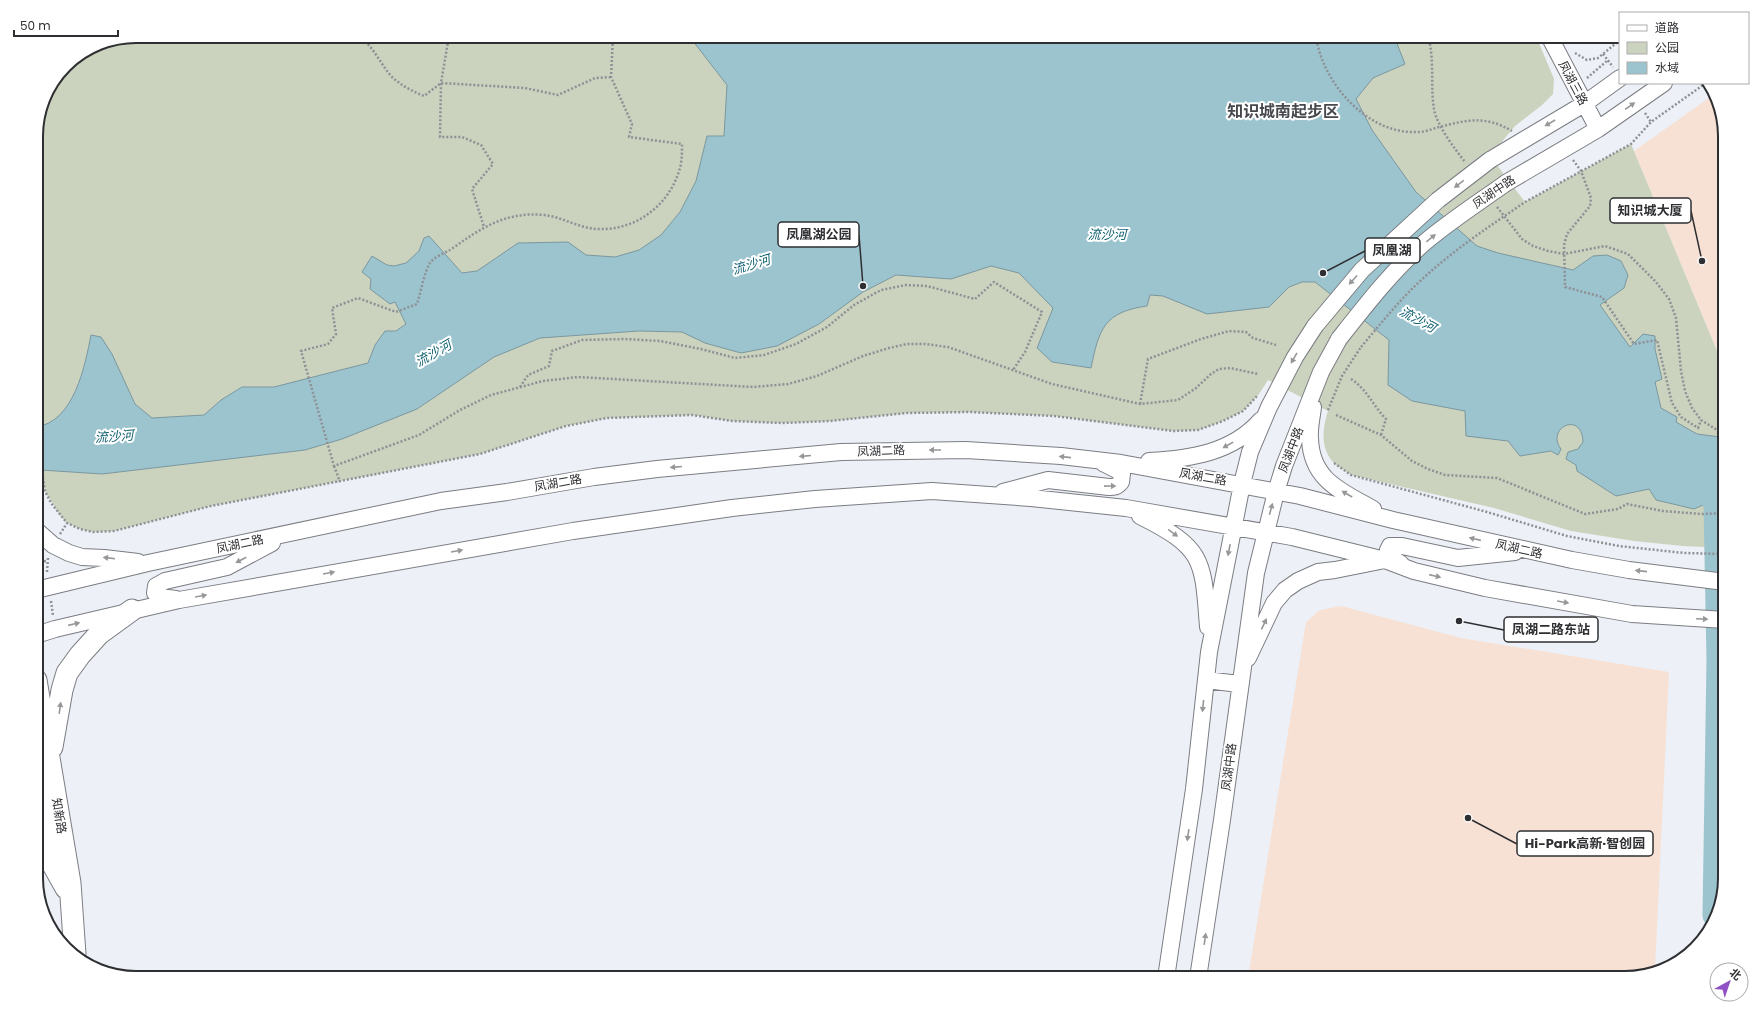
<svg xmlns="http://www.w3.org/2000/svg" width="1761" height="1014" viewBox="0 0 1761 1014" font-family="Poppins,'Noto Sans SC',sans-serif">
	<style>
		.commercial { fill: #f7e1d4 }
		.green { fill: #cbd3be }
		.water { fill: #9cc4ce; stroke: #7b979f }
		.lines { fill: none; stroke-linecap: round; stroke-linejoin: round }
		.river { stroke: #9cc4ce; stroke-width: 25 }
		.tertiary-casing { stroke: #7b7d83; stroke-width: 18 }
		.primary-casing { stroke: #7b7d83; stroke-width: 23 }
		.path { stroke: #8e9095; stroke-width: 2.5; stroke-dasharray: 2 2; stroke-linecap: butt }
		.tertiary { stroke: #fff; stroke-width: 16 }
		.primary { stroke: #fff; stroke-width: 21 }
		.tertiary-bridge-casing { stroke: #7b7d83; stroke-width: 18; stroke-linecap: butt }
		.path-bridge { stroke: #8e9095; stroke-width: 2.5; stroke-dasharray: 2 2; stroke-linecap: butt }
		.tertiary-bridge { stroke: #fff; stroke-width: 16 }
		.oneway { fill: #969798 }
		.labels { text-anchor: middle; stroke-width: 4; stroke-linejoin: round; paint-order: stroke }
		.street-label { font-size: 12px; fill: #2e2f32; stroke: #fff }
		.water-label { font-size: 13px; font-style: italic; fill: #116171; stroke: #fff }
		.district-label { font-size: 16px; font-weight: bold; fill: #46484d; stroke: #fff }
		.rim { fill: none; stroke: #2e2f32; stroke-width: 2 }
		.leader { fill: none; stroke: #2e2f32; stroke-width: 1.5 }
		.callout-dot { fill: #2e2f32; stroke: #fff; stroke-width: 1.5 }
		.callout { fill: #fff; stroke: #2e2f32; stroke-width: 1.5 }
		.callout-label { font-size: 13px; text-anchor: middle; font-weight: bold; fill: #2e2f32 }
	</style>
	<rect width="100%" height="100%" fill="#edf0f6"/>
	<path class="commercial" d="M1713 95 1725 130V370L1634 151Z
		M1341 606 1461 638 1669 672 1655 970 1625 978H1248L1306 622 1320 610Z"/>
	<path class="green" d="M136 36H1536L1554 79 1553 94 1542 105 1515 126 1490 156 1525 202 1631 144 1725 370V548L1683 546 1634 541 1571 531 1494 508 1351 475C1346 471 1340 468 1335 464 1320 450 1322 429 1328 411L1268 380 1259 394 1243 411 1223 421 1198 430 1174 431 1054 416 970 412 907 413 830 421 782 423 732 421 692 415 607 418 566 426 480 454 211 506 114 531 93 532 80 529 67 523 59 514 45 491 41 470 36 434V130L46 92 65 65 98 44Z"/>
	<path class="water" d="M689 36H1394L1405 64 1373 78 1356 99 1372 130 1416 192 1477 246 1498 253 1573 270 1593 256 1607 255 1621 261 1628 275 1624 288 1600 305 1630 347 1643 334 1655 336V349L1662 379 1655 382 1661 408 1677 417 1676 422 1697 434 1720 437 1725 440V505H1703L1694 509 1656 500 1649 489 1616 496 1577 471 1576 465 1566 459 1568 452 1578 449 1583 442C1582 410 1545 428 1561 449L1558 455 1551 451 1520 456 1508 441 1466 436 1465 411 1412 401 1388 385 1389 340 1315 282H1302L1289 287 1269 307 1207 314 1163 296 1150 295 1147 306C1104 312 1099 329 1091 368L1052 362 1037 348 1053 308 1019 273 991 266 951 279 896 275 863 292 819 324 777 346 741 353 705 343 682 332 639 331 540 338 494 357 417 409 342 439 305 450 102 474 41 470 36 427C74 422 85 366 91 335L101 337 112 354 135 404 152 418 204 415 221 400 242 387H274L368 363 375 345 385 331H396L406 324 395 302 390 304 370 289 371 279 362 272 372 256 387 265 394 266 406 263 419 251 424 238 429 236 462 273 477 271 518 243 568 242 586 255 615 257 639 250 661 235 680 212 696 181 707 136H724L727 85Z"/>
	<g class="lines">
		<path class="river" d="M1703 474 1716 505 1719 660 1715 915"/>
		<g class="tertiary-casing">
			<path id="tertiary" d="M1549 36 1598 129
				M1490 160 1584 104 1620 78
				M1506 183 1598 129 1664 83
				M1313 407C1312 417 1309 428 1310 438 1311 480 1341 491 1373 509
				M1149 461C1190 459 1232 453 1261 420
				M1003 492 1048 480 1109 487C1114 487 1117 487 1121 482L1122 474 1117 470 1103 463
				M1140 516C1204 548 1203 559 1208 627
				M36 530 53 545 69 553 82 557 104 558 138 562
				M1401 564 1395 560 1388 550 1390 546H1402L1458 558 1515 552
				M36 590 148 563 441 501 507 492 594 477 657 469 841 452 966 450 1061 456 1121 463 1300 496 1393 520 1572 560 1629 570 1725 582
				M176 599 159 597 155 593 156 586 165 581 227 567 272 543
				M36 635 55 629 179 600 573 531 732 508 815 499 932 491 1031 498 1126 508 1292 537 1385 560 1414 571 1485 588 1632 614 1725 620
				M1248 658 1274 603 1285 590 1298 581 1318 572 1335 570 1380 561
				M1206 680 1239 684
				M1166 978 1194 789 1209 652 1242 484 1250 452 1269 407 1295 357 1315 326
				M1198 978 1222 820 1256 573 1276 492 1284 466 1321 372 1339 339"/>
		</g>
		<g class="primary-casing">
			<path id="primary" d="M36 680 70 883 75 954
				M52 747 62 690 67 673 80 655 99 634 132 610
				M36 795 48 856 66 888"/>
		</g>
		<path class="path" d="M359 36C373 46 380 63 391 76 400 85 412 91 424 96L441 83 525 88 558 95 595 78 611 77
			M449 36 441 83 440 137H462L481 145 493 164 472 189 484 227
			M613 36 611 77 632 124 629 137 682 144C682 153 682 163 679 171 668 207 634 231 597 229 579 228 562 217 544 215 505 211 480 229 450 250 444 253 433 258 430 263 424 273 421 292 417 304L396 312 358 298 332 308 336 334 328 344 301 351 334 466 419 435 460 410 491 395 543 381 578 377 753 387 788 384 817 376 863 356 889 348 907 344H925L948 347 1052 384 1140 404 1178 400 1196 388 1211 374 1219 369 1230 368 1258 374
			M1316 36C1322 83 1368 135 1418 132 1425 132 1432 129 1439 127 1467 120 1485 115 1512 131
			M1428 36C1435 60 1430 85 1434 109 1437 126 1455 149 1465 162
			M1575 53 1587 60 1598 58 1620 40
			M1603 54 1613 67
			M1587 78 1608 60
			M1645 113 1651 122
			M1573 160 1581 171 1591 198 1590 206 1567 234 1564 245 1565 287 1602 297 1634 344 1657 340 1672 403 1681 417 1698 428 1701 420
			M1525 202 1631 144 1651 122 1706 83
			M1497 207 1522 239 1533 246 1548 251 1564 254 1605 246 1628 254 1656 282 1669 299 1676 318 1681 371 1685 391 1692 408 1701 420 1725 435
			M1351 379C1366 388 1374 407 1386 419L1381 435
			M520 387 528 375 549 366 552 351 582 340 625 339 660 341 701 349 735 358 764 355 796 344 827 327 854 305 881 290 906 285 927 286 975 299 994 282 1042 312 1025 352 1013 370
			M1140 404 1148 359 1201 339 1229 331 1246 332 1253 338 1276 345
			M1328 410 1342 376 1361 347
			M1336 415 1381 435 1412 461 1428 469 1445 475 1497 478 1585 514 1618 509 1627 504 1663 511 1701 514 1725 513
			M36 434 45 491 51 503 67 523 80 529 93 532 114 531 211 506 480 454 566 426 607 418 692 415 732 421 782 423 830 421 907 413 970 412 1054 416 1174 431 1198 430 1223 421 1243 411 1258 395
			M1334 463 1351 475 1487 512 1567 536 1619 546 1684 553 1725 554
			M334 466 340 482
			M60 534 67 523
			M36 562 46 561
			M47 572 48 558
			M51 601 53 616"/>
		<use href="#tertiary" class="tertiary"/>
		<use href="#primary" class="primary"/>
		<g class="tertiary-bridge-casing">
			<path id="tertiary-bridge" d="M1315 326 1362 270 1438 200 1490 160
				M1339 339C1365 306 1392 271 1424 243 1450 221 1478 203 1506 183"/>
		</g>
		<path class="path-bridge" d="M1361 347C1379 326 1396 304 1416 285 1449 253 1487 228 1525 202"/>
		<use href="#tertiary-bridge" class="tertiary-bridge"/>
	</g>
	<defs><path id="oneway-solid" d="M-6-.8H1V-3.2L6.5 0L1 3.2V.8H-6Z"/></defs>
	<g class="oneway">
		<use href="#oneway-solid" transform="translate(1630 106) rotate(-35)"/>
		<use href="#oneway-solid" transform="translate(1550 123) rotate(150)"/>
		<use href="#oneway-solid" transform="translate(1459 184) rotate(143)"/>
		<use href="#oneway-solid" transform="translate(1431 238) rotate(-39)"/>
		<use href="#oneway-solid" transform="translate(1353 280) rotate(132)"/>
		<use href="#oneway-solid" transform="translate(1294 358) rotate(120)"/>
		<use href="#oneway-solid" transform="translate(1228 445) rotate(151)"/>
		<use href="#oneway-solid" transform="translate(935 450) rotate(180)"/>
		<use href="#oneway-solid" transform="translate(805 456) rotate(175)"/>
		<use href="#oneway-solid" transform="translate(1065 457) rotate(-174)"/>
		<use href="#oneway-solid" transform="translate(676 467) rotate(175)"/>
		<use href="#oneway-solid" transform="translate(1110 486) rotate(-1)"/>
		<use href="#oneway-solid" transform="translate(1347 494) rotate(-150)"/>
		<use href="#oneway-solid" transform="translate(1271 509) rotate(-75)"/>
		<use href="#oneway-solid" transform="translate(1173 533) rotate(36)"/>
		<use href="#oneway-solid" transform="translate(1475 539) rotate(-167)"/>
		<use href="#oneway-solid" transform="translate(1229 550) rotate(101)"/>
		<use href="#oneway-solid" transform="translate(457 551) rotate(-10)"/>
		<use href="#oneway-solid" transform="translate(109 558) rotate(-173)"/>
		<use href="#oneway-solid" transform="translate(241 560) rotate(152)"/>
		<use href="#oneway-solid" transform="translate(1641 571) rotate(-174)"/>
		<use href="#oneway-solid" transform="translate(329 573) rotate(-10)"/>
		<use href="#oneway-solid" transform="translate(1435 576) rotate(13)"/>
		<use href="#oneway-solid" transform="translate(201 596) rotate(-10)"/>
		<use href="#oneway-solid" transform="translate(1563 602) rotate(10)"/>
		<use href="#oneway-solid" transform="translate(1702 619) rotate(3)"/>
		<use href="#oneway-solid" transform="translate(74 624) rotate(-13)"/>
		<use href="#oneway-solid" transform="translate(1264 624) rotate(-65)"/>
		<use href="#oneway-solid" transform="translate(1203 706) rotate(96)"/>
		<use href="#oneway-solid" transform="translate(60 708) rotate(-82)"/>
		<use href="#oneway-solid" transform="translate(1188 835) rotate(98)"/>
		<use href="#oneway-solid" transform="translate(1205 939) rotate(-82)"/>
	</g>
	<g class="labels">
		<g class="street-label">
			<text transform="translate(1573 83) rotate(62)" y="4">凤湖三路</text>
			<text transform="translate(1494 192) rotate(-34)" y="4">凤湖中路</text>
			<text transform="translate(1291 450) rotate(-69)" y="4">凤湖中路</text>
			<text transform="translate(881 451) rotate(-2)" y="4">凤湖二路</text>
			<text transform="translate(1203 477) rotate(10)" y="4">凤湖二路</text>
			<text transform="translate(558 483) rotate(-10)" y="4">凤湖二路</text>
			<text transform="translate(240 544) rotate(-12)" y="4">凤湖二路</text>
			<text transform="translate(1519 549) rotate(13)" y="4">凤湖二路</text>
			<text transform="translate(1229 767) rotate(-83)" y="4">凤湖中路</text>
			<text transform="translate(59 816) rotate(81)" y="4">知新路</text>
		</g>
		<g class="water-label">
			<text x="1107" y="239">流沙河</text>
			<text transform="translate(751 264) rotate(-17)" y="5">流沙河</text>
			<text transform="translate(1418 319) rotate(29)" y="5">流沙河</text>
			<text transform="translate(433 353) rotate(-30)" y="5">流沙河</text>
			<text transform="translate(114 436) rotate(-4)" y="5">流沙河</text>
		</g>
		<g class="district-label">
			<text x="1283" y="117">知识城南起步区</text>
		</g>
	</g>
	<path d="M0 0H1761V1014H0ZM136 43H1625A93 93 0 0 1 1718 136V878A93 93 0 0 1 1625 971H136A93 93 0 0 1 43 878V136A93 93 0 0 1 136 43Z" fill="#fff" fill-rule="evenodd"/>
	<path class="rim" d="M136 43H1625A93 93 0 0 1 1718 136V878A93 93 0 0 1 1625 971H136A93 93 0 0 1 43 878V136A93 93 0 0 1 136 43Z"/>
	<path class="leader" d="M1702 261L1691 211M863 286L859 235M1323 273L1365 251M1459 621L1504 630M1468 818L1517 844"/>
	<g class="callout-dot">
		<circle cx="1702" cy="261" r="4"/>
		<circle cx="863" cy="286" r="4"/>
		<circle cx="1323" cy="273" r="4"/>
		<circle cx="1459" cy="621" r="4"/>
		<circle cx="1468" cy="818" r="4"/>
	</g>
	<g class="callout">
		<rect x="1610" y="198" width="81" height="25" rx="4"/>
		<rect x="778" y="222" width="81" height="25" rx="4"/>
		<rect x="1365" y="238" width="55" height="25" rx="4"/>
		<rect x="1504" y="617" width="94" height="25" rx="4"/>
		<rect x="1517" y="831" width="136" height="25" rx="4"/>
	</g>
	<g class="callout-label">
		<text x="1650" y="215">知识城大厦</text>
		<text x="819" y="239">凤凰湖公园</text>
		<text x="1392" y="255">凤凰湖</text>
		<text x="1551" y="634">凤湖二路东站</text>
		<text x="1585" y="848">Hi-Park高新·智创园</text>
	</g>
	<rect x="1619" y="12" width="130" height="72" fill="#ffffff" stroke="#abacad"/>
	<rect x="1627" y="25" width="20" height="6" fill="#ffffff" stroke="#abacad"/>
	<text x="1655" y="32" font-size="12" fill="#2e2f32">道路</text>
	<rect x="1627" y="42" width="20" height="12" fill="#cbd3be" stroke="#abacad"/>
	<text x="1655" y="52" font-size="12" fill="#2e2f32">公园</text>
	<rect x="1627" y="62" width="20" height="12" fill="#9cc4ce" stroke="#abacad"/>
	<text x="1655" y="72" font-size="12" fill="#2e2f32">水域</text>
	<g transform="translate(1729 982) rotate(40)"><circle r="19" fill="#ffffff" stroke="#abacad"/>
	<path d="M0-3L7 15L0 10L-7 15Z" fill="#9250c5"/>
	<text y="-6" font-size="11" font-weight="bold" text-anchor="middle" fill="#2e2f32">北</text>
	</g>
	<path d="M14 30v6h104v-6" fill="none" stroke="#2e2f32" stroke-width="2"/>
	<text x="20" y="30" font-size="12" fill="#2e2f32" stroke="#ffffff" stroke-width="3" paint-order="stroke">50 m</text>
</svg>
